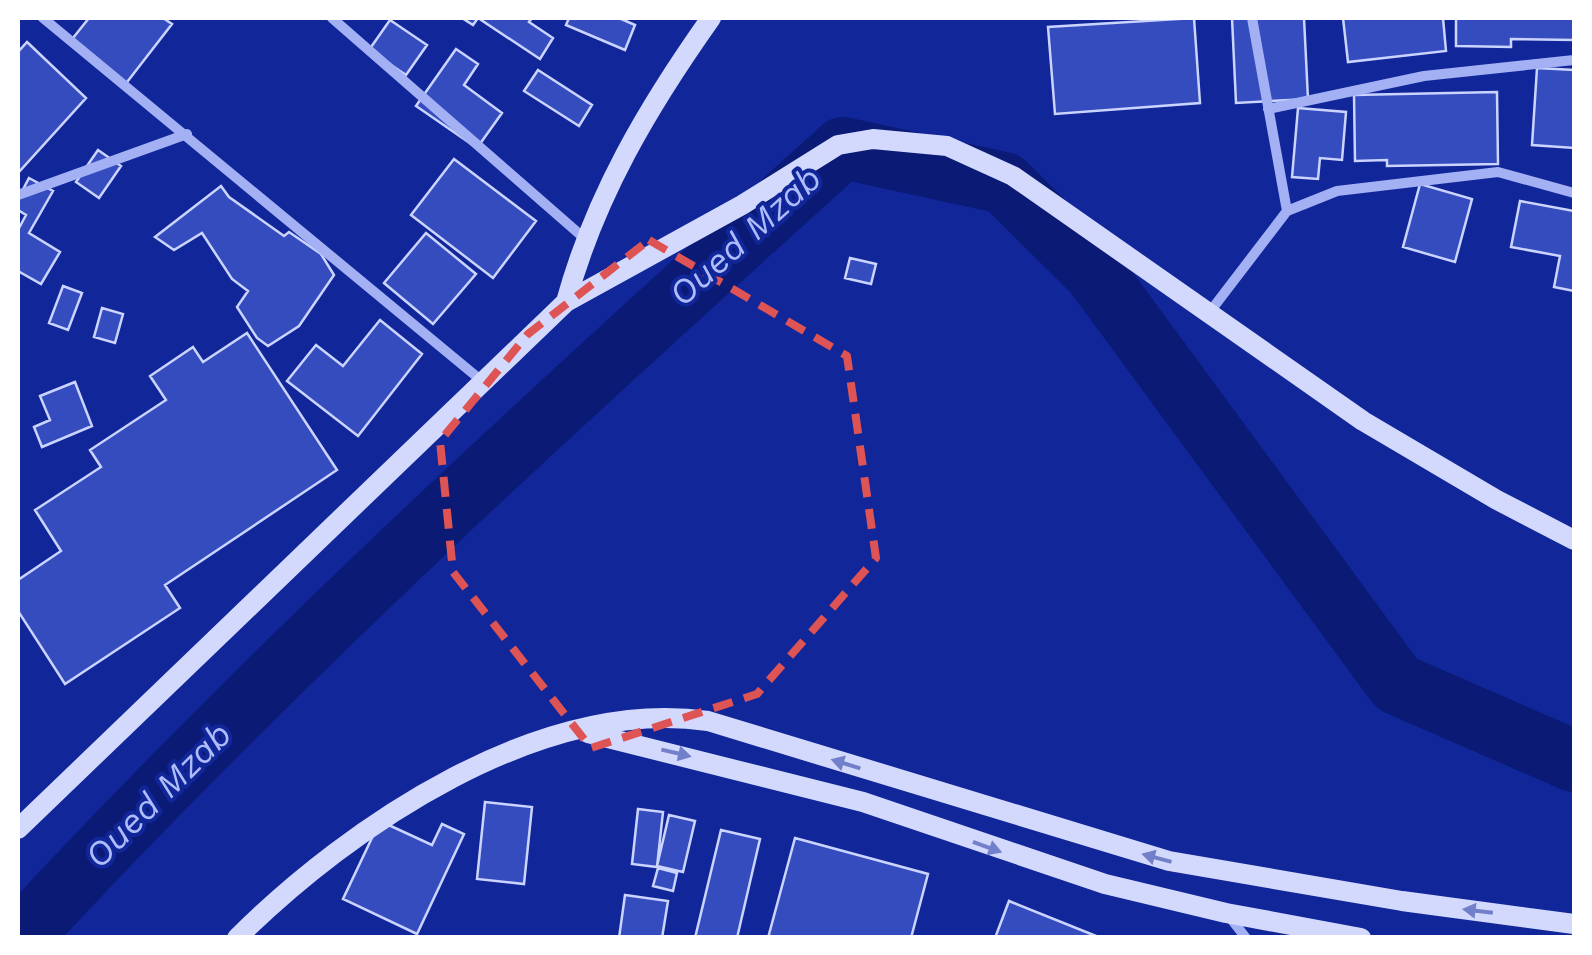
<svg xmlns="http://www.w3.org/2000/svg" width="1592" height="955" viewBox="0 0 1592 955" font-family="'Work Sans',sans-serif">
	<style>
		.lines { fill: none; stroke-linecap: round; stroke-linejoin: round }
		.river { stroke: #0a1a75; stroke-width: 62 }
		.building { fill: #354cbf; stroke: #cbd4fe; stroke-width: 2.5 }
		.street { stroke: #a3b1f4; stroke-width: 10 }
		.secondary { stroke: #d3d9fd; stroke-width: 20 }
		.oneway { fill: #7280cb }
		.marked { fill: none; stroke: #de5353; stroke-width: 8; stroke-dasharray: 20 12; stroke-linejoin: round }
		.labels { text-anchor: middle; stroke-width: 8; stroke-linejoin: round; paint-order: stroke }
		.water-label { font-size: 35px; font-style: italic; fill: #afbcfb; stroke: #112699 }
	</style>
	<rect width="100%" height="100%" fill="#112699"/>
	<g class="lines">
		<path class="river" d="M20 938C278 659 561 402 843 148L1004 183 1094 272 1397 684 1574 761"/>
	</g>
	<path class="building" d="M89 18H163L172 24 124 86 69 43Z
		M462 18H532L529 22 553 38 540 59 478 18 473 25Z
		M569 18H619L635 25 625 50 566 25Z
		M1194 18 1200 103 1055 114 1048 27Z
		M1232 18H1304L1308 99 1236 103Z
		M1343 18H1443L1446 51 1348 62Z
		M1456 18H1574V40L1511 39V47L1456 46Z
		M390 20 427 45 406 75 369 50Z
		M27 42 86 98 18 173V52Z
		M456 49 478 64 464 85 502 113 477 148 416 106Z
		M1537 68 1574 70V148L1532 145Z
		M538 70 592 105 579 126 524 91Z
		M1497 92 1498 164 1387 166V160L1355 161 1354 95Z
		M1298 108 1346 112 1342 160 1320 158 1318 179 1292 177Z
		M98 150 121 166 99 198 76 182Z
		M454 159 536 221 493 278 411 215Z
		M29 178 53 191 29 233 60 252 41 284 18 271V230L26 215 18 210V199Z
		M1420 184 1472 199 1455 262 1403 247Z
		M221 186 229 197 284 236 289 232 321 254 334 275 299 326 268 346 257 338 237 307 248 291 232 279 202 233 174 250 155 237Z
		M1520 201 1574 211V291L1554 287 1560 256 1511 247Z
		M426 233 476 274 433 324 384 283Z
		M850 258 876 264 871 284 845 278Z
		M63 286 82 293 68 330 49 323Z
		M102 308 123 314 115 343 94 337Z
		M380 320 422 354 358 436 287 381 316 345 343 366Z
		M247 333 337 470 165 585 180 608 65 684 18 611V580L61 551 35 510 101 467 90 450 166 400 150 376 193 347 203 362Z
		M75 382 92 426 42 447 34 427 50 420 40 396Z
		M485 802 532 807 524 884 477 879Z
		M638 809 663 812 657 867 632 864Z
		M669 815 695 821 683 872 657 866Z
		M380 821 432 845 442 824 464 834 417 934 343 899Z
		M721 830 760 839 737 938H695Z
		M795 838 928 874 911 938H768Z
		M658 868 677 873 673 891 653 886Z
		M625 895 668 901 662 938H619Z
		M1009 901 1101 938H995Z"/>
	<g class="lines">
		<path class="street" d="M43 18 482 381
			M332 18 584 238
			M1252 18 1287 211
			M1268 109 1424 76 1574 60
			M18 195 187 134
			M1209 313 1287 211 1337 191 1498 172 1574 193
			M1228 915 1246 938"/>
		<path class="secondary" d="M566 302 742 205 838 145 873 139 947 146 1013 176 1363 421 1497 500 1574 540
			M588 733 863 802 1105 884 1226 913 1361 938
			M18 829 566 302C595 196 648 107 711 18
			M237 938C351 825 540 697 708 721L1169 861 1402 901 1574 924"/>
	</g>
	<defs><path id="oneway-solid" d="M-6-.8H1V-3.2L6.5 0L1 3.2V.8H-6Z" transform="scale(2.5)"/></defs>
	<g class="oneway">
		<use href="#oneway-solid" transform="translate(676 753) rotate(13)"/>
		<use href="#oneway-solid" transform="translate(846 764) rotate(-163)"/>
		<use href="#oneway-solid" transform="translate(987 847) rotate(20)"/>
		<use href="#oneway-solid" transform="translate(1157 858) rotate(-165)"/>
		<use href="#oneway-solid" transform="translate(1478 911) rotate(-173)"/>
	</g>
	<path class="marked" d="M649 240 847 356 876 558 757 694 591 748 453 572 440 441 528 334Z"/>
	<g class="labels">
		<g class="water-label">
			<text transform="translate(745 236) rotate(-42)" y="12">Oued Mzab</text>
			<text transform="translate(158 795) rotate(-45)" y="12">Oued Mzab</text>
		</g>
	</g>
	<rect width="1592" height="955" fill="none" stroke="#ffffff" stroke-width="40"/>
</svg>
